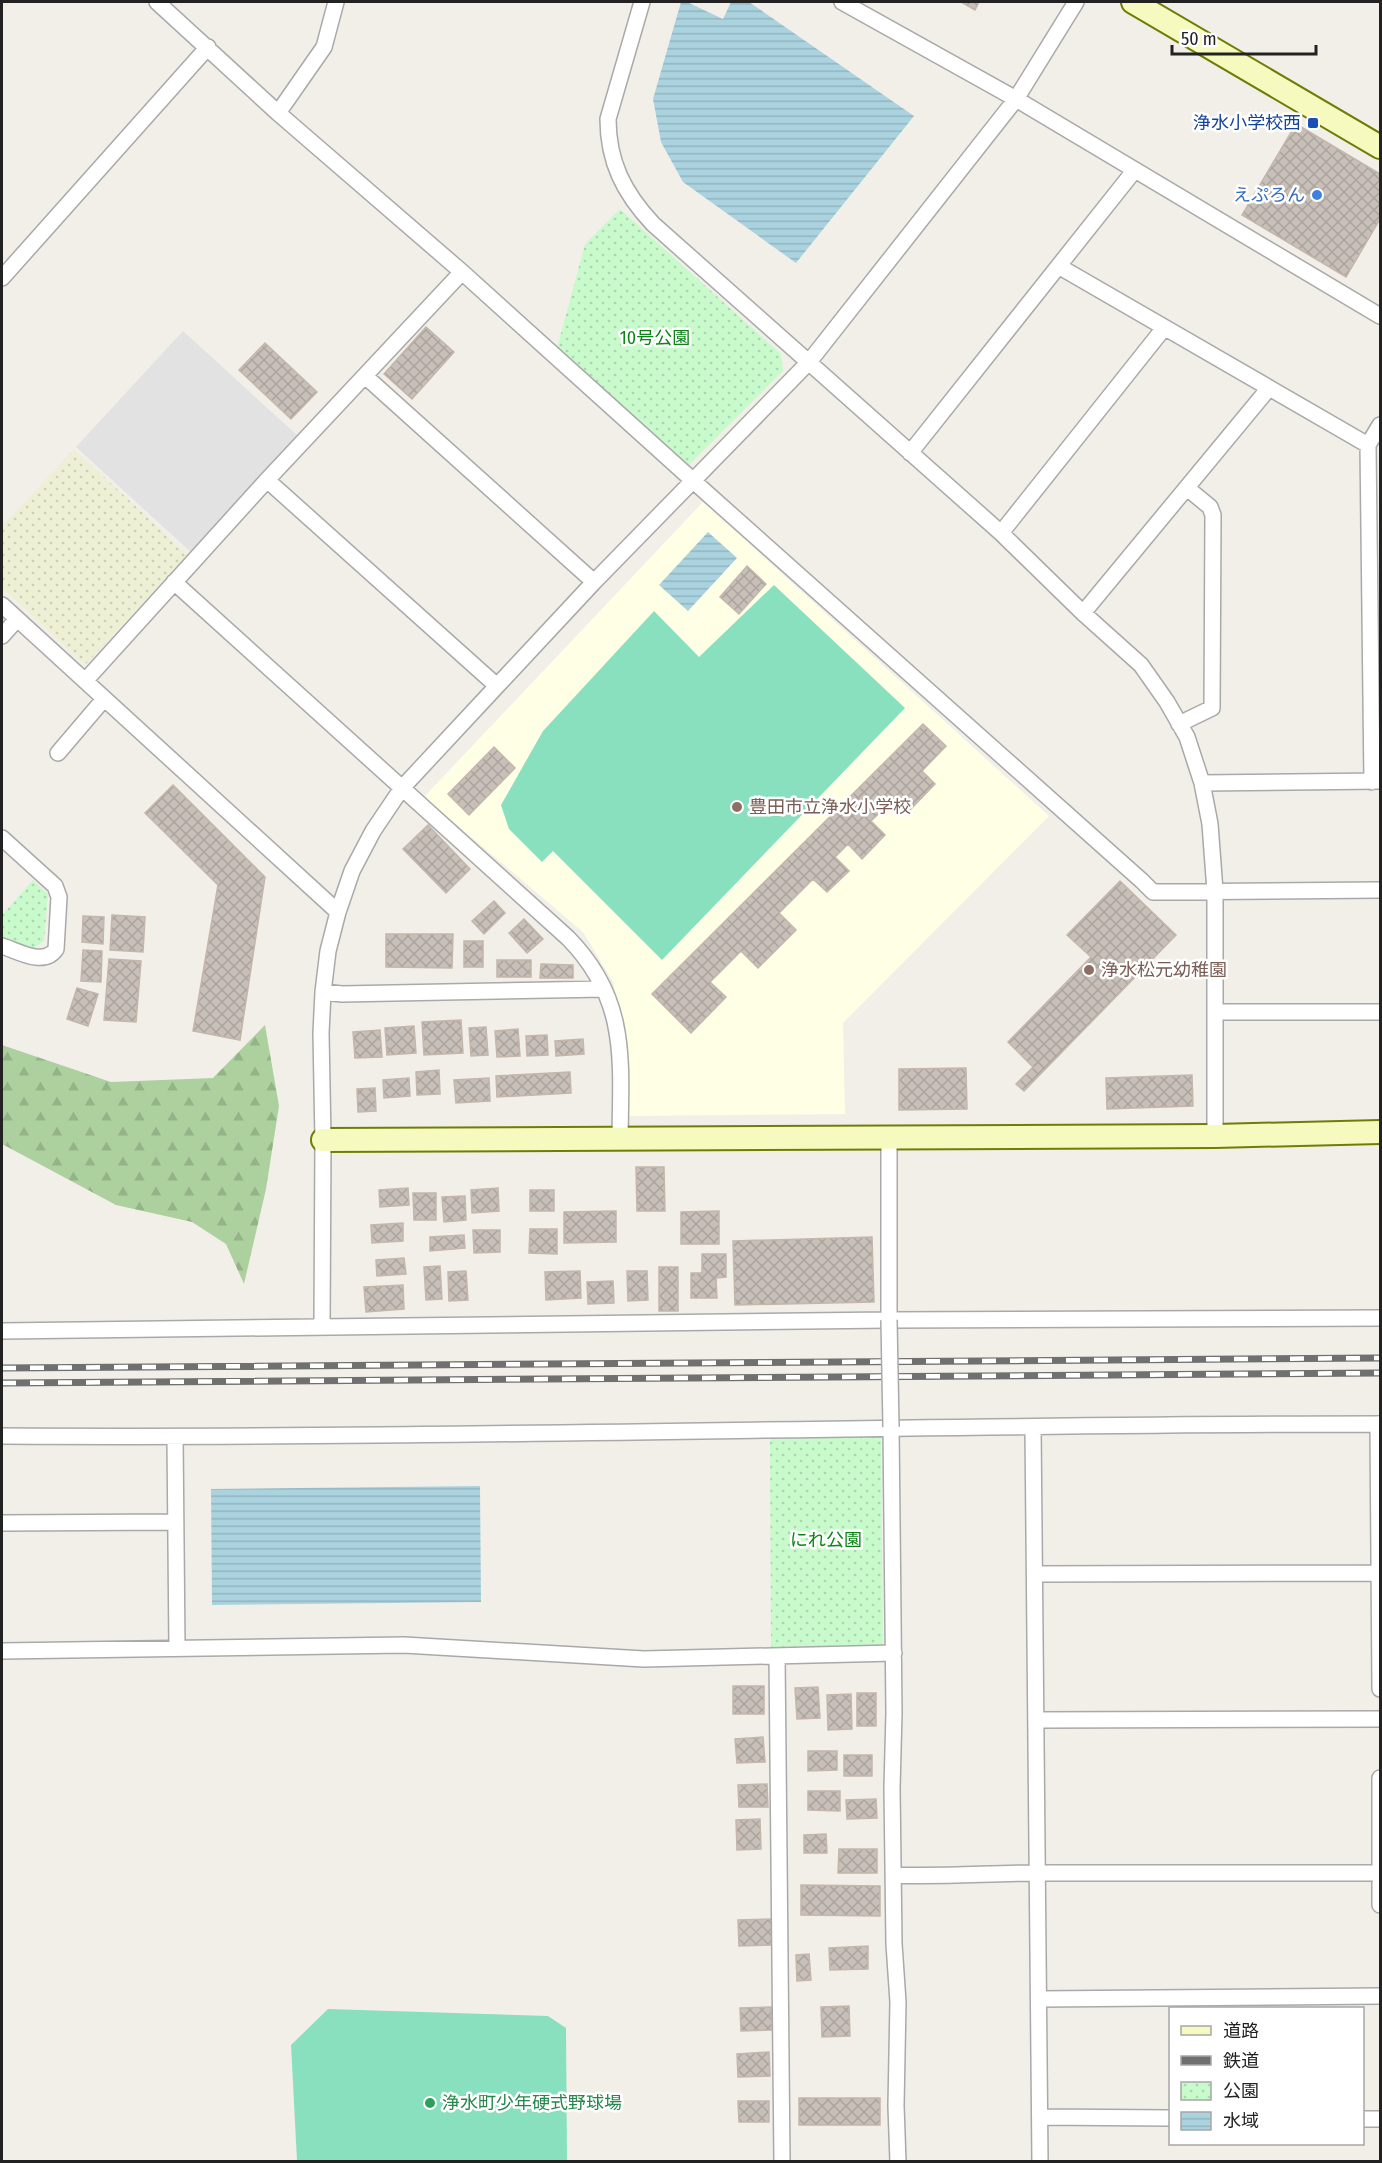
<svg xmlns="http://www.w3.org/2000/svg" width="1382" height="2163" viewBox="0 0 1382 2163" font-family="'Fira Sans Condensed','Noto Sans JP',sans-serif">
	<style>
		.education { fill: #ffffe5 }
		.farmland { fill: url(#farmland-dots) }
		.forest { fill: url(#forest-firs) }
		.park { fill: url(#park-dots) }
		.pitch { fill: #88e0be }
		.parking { fill: #e2e2e2 }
		.water { fill: url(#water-rules) }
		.building { fill: url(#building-cross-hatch); stroke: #c4b6ab; stroke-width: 1.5 }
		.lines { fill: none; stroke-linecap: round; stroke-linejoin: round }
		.street-casing { stroke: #a9a9a9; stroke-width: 18 }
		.secondary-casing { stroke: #707d05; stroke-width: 26 }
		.street { stroke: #fff; stroke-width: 15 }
		.secondary { stroke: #f7fabf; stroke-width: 22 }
		.rail-casing { stroke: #707070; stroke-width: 7 }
		.rail { stroke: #fff; stroke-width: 4.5; stroke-dasharray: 14; stroke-linecap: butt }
		.street-bridge-casing { stroke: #a9a9a9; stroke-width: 18; stroke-linecap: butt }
		.street-bridge { stroke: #fff; stroke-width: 15 }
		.transit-dot { fill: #1a4fb4; stroke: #fff; stroke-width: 2 }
		.shop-dot { fill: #3f7fe0; stroke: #fff; stroke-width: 2 }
		.education-dot { fill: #8d6e63; stroke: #fff; stroke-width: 2 }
		.leisure-dot { fill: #2e9e5b; stroke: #fff; stroke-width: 2 }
		.labels { text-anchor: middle; stroke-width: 5; stroke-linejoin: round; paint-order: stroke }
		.transit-label { font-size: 18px; fill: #164399; stroke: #fff; text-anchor: end }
		.shop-label { font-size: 18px; fill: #366cbe; stroke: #fff; text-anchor: end }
		.park-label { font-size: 18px; fill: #0c8416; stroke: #fff }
		.education-label { font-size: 18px; fill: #785e54; stroke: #fff; text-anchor: start }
		.leisure-label { font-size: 18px; fill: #27864d; stroke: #fff; text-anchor: start }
	</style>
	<defs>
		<pattern id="farmland-dots" width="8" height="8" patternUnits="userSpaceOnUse" patternTransform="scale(1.5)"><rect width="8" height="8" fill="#eef0d5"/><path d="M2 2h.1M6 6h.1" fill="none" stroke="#ccceb7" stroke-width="1.8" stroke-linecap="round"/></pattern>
		<pattern id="forest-firs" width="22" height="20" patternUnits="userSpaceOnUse" patternTransform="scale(1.5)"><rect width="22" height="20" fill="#add19e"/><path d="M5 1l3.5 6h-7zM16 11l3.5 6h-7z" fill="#95b388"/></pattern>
		<pattern id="park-dots" width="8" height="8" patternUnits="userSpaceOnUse" patternTransform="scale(1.5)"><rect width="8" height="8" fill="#c8facc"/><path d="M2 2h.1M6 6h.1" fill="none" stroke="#acd6af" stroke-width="1.8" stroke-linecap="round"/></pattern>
		<pattern id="water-rules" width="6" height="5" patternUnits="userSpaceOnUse" patternTransform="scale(1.5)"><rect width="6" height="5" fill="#aad3df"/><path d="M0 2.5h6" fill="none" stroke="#92b5bf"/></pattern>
		<pattern id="building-cross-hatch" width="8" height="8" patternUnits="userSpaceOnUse" patternTransform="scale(1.5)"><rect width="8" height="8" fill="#c7bfb8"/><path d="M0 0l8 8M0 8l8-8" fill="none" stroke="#aba49e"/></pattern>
	</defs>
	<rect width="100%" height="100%" fill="#f2efe9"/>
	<path class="education" d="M703 502 1049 816 843 1023 845 1114 628 1116 626 1035 613 982 583 932 424 797Z"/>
	<path class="farmland" d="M74 449 188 555 85 665 2 587V526Z"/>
	<path class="forest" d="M265 1025 279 1106 266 1189 244 1284 226 1244 192 1222 116 1205 2 1144V1045L111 1082 213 1078Z"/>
	<path class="park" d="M620 209 781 354 783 371 689 465 557 348 585 244Z
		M33 880 48 894 44 941 31 950 2 941V915Z
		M770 1435H881L883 1645 771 1647Z"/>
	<path class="pitch" d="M774 585 905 708 662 960 553 851 542 862 509 829 501 805 543 731 654 611 699 657Z
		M328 2009 548 2016 566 2028 567 2161H297L291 2045Z"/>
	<path class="parking" d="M183 331 299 437 193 554 76 447Z"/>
	<path class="water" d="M681 2H687L723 19 731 2H749L914 116 796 263 683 182 661 142 653 99Z
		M708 532 737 558 688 611 659 585Z
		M480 1486 481 1602 212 1605 211 1489Z"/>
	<path class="building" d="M961 2H979L975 10Z
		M1296 124 1380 174V219L1346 277 1242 215Z
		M426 327 454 352 412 399 384 374Z
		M265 343 317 392 291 419 239 370Z
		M747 566 766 584 739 614 720 597Z
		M923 724 946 746 922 771 935 784 908 812 894 799 871 821 885 835 862 859 848 844 835 857 849 871 827 892 813 879 779 913 796 930 758 968 741 951 710 982 726 997 691 1033 652 994Z
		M494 747 515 768 469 815 448 794Z
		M173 785 265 877 240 1040 193 1031 218 885 145 813Z
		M428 825 470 869 446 893 403 849Z
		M1120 881 1176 935 1024 1091 1016 1084 1033 1067 1008 1042 1091 957 1067 935Z
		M494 901 505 913 484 934 472 921Z
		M112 915 145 917 143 952 110 950Z
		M83 916 104 917 103 944 82 942Z
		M524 919 543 939 527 953 509 933Z
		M386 934H453L452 968 386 967Z
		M464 941H483V967H464Z
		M83 950 102 951 101 982 81 981Z
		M109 959 141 961 136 1022 104 1020Z
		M497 960H531V977H497Z
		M541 964 573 965V978H540Z
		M77 988 98 994 88 1026 67 1019Z
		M461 1020 463 1053 424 1055 422 1022Z
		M414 1026 416 1053 387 1055 385 1028Z
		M486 1027 488 1055 471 1056 469 1028Z
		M518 1029 520 1056 497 1057 495 1031Z
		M380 1030 382 1057 355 1058 353 1032Z
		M547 1035 548 1055 527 1056 526 1036Z
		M583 1039 584 1054 556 1056 555 1041Z
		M966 1068 967 1109 899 1110V1069Z
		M439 1070 440 1094 417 1095 416 1072Z
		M570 1072 571 1093 497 1097 496 1076Z
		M1192 1075 1193 1106 1107 1109 1106 1078Z
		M409 1078 410 1096 384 1098 383 1080Z
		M489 1078 490 1101 456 1103 454 1080Z
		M375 1088 376 1111 358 1112 357 1089Z
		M636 1167H664L665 1211H637Z
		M408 1188 409 1205 380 1207 379 1190Z
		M498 1188 499 1211 472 1213 471 1190Z
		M530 1190H554V1211H530Z
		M413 1193H436V1220H414Z
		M465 1196 466 1220 444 1222 442 1197Z
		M616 1211V1242L564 1243V1212Z
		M719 1211V1244H681V1212Z
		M403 1223V1241L372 1243 371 1225Z
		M530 1229H557V1254L529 1253Z
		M473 1230H500V1252L474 1253Z
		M464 1235 465 1248 430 1251V1237Z
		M872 1237 874 1302 735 1305 733 1241Z
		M702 1254H726V1277L716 1278 717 1298H691V1273H702Z
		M404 1258 406 1274 377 1276 376 1260Z
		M440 1266 442 1299 426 1300 424 1267Z
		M659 1267H678V1311H659Z
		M466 1271 468 1300 449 1301 448 1272Z
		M580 1271 581 1298 546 1300 545 1272Z
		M627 1271H647L648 1300 628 1301Z
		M613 1281 614 1303 588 1304 587 1282Z
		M403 1285 404 1309 366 1312 364 1287Z
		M733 1686H764V1714H733Z
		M818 1687 820 1718 797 1719 795 1688Z
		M857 1693H876V1726H857Z
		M851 1694 852 1729 828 1730 827 1695Z
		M763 1737 765 1762 737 1763 735 1739Z
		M808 1751H837V1770L808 1771Z
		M844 1755H872V1776H844Z
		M767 1784 768 1807H739L738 1785Z
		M808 1791H840V1811L808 1810Z
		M876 1799 877 1818 847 1819 846 1800Z
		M760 1819 761 1849 737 1850 736 1820Z
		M826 1834 827 1853H804V1835Z
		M839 1849H877V1873H838Z
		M801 1885 880 1886V1916L801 1915Z
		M772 1919 773 1945 739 1946 738 1920Z
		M868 1946V1969L830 1970 829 1948Z
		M809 1954 811 1980 797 1981 796 1955Z
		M849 2006 850 2036 822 2037 821 2007Z
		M771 2007 772 2030 741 2031 740 2008Z
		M769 2052 770 2076 738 2077 737 2054Z
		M799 2098H880V2125H799Z
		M738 2101H769V2122H739Z"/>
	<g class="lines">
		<g class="street-casing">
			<path id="street" d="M157 2 278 113 462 272 709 495 1142 881 1153 892 1380 890
				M642 2 608 119C608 162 624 193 653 224L1001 533 1083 613 1141 665 1167 702 1187 737 1202 783 1210 824 1215 891V1136
				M842 2 1016 99 1380 316
				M278 113 324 47 336 2
				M1060 267 1368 445
				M2 278 208 47
				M365 376 594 582
				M910 453 1134 171
				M267 480 497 686
				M1001 533 1164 328
				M174 582 568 938C628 999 621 1059 620 1137
				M2 605 338 912
				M1083 613 1269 388
				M2 636 17 619
				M85 681 267 480 462 272
				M1179 724 1212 708 1213 515 1210 507 1187 488
				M58 753 104 699
				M1372 782 1368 445 1380 425
				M1202 783 1380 781
				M2 838 55 886 59 897 56 949C44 967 18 951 2 946
				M323 992 342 994 604 989
				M1215 1012H1380
				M889 1137V1320
				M322 1326 323 1140 321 1033 323 992 328 951 338 912 352 871 373 831 402 788 497 686 594 582 809 362 1016 99 1076 2
				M2 1331 889 1320 1380 1318
				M1378 1424 1380 1689
				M891 1427 894 1713 892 1788 894 1944 898 2002 896 2106 898 2162
				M1033 1427 1040 2162
				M2 1436C461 1439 921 1424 1380 1424
				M175 1437 177 1648
				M2 1523 175 1522
				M1036 1574 1380 1573
				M2 1651 404 1645 644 1659 894 1653
				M777 1656 782 2162
				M1037 1720 1380 1719
				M1380 1778V1865
				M894 1875C942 1877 991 1873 1040 1873 1153 1873 1267 1873 1380 1873
				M1380 1883V1905
				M1040 1999 1380 1996
				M1040 2117 1170 2118
				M1362 2119H1380"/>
		</g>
		<g class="secondary-casing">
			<path id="secondary" d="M1133 2 1380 147
				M323 1140 1215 1136 1380 1132"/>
		</g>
		<use href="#street" class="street"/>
		<use href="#secondary" class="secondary"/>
		<g class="rail-casing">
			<path id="rail" d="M2 1368 1380 1358
				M2 1383 1380 1373"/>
		</g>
		<use href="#rail" class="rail"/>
		<g class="street-bridge-casing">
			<path id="street-bridge" d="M889 1320 891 1427"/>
		</g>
		<use href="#street-bridge" class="street-bridge"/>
	</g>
	<rect class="transit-dot" x="1307" y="117" width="12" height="12" rx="3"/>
	<circle class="shop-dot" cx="1317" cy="195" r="6"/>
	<g class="education-dot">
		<circle cx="737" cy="807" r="6"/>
		<circle cx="1089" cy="970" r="6"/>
	</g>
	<circle class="leisure-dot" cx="430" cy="2103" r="6"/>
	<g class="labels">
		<g class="transit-label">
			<text x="1301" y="129">浄水小学校西</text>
		</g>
		<g class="shop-label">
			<text x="1305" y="201">えぷろん</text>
		</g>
		<g class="park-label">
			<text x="655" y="344">10号公園</text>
			<text x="826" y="1546">にれ公園</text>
		</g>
		<g class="education-label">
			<text x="749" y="813">豊田市立浄水小学校</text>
			<text x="1101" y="976">浄水松元幼稚園</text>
		</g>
		<g class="leisure-label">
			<text x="442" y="2109">浄水町少年硬式野球場</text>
		</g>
	</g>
	<rect width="1382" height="2163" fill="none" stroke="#222222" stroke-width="6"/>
	<rect x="1169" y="2007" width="195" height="138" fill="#ffffff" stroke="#a7a7a7" stroke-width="1.5"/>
	<rect x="1181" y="2026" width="30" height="9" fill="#f7fabf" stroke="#a7a7a7" stroke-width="1.5"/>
	<text x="1223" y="2037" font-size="18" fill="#222222">道路</text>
	<rect x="1181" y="2056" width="30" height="9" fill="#707070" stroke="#a7a7a7" stroke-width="1.5"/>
	<text x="1223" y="2067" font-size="18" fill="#222222">鉄道</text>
	<rect x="1181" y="2082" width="30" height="18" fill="url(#park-dots)" stroke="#a7a7a7" stroke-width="1.5"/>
	<text x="1223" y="2097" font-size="18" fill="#222222">公園</text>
	<rect x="1181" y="2112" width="30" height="18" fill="url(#water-rules)" stroke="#a7a7a7" stroke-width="1.5"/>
	<text x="1223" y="2127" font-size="18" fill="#222222">水域</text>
	<path d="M1172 45v9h144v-9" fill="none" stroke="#222222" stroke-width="3"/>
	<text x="1181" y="45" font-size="18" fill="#222222" stroke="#ffffff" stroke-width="4.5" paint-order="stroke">50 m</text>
</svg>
